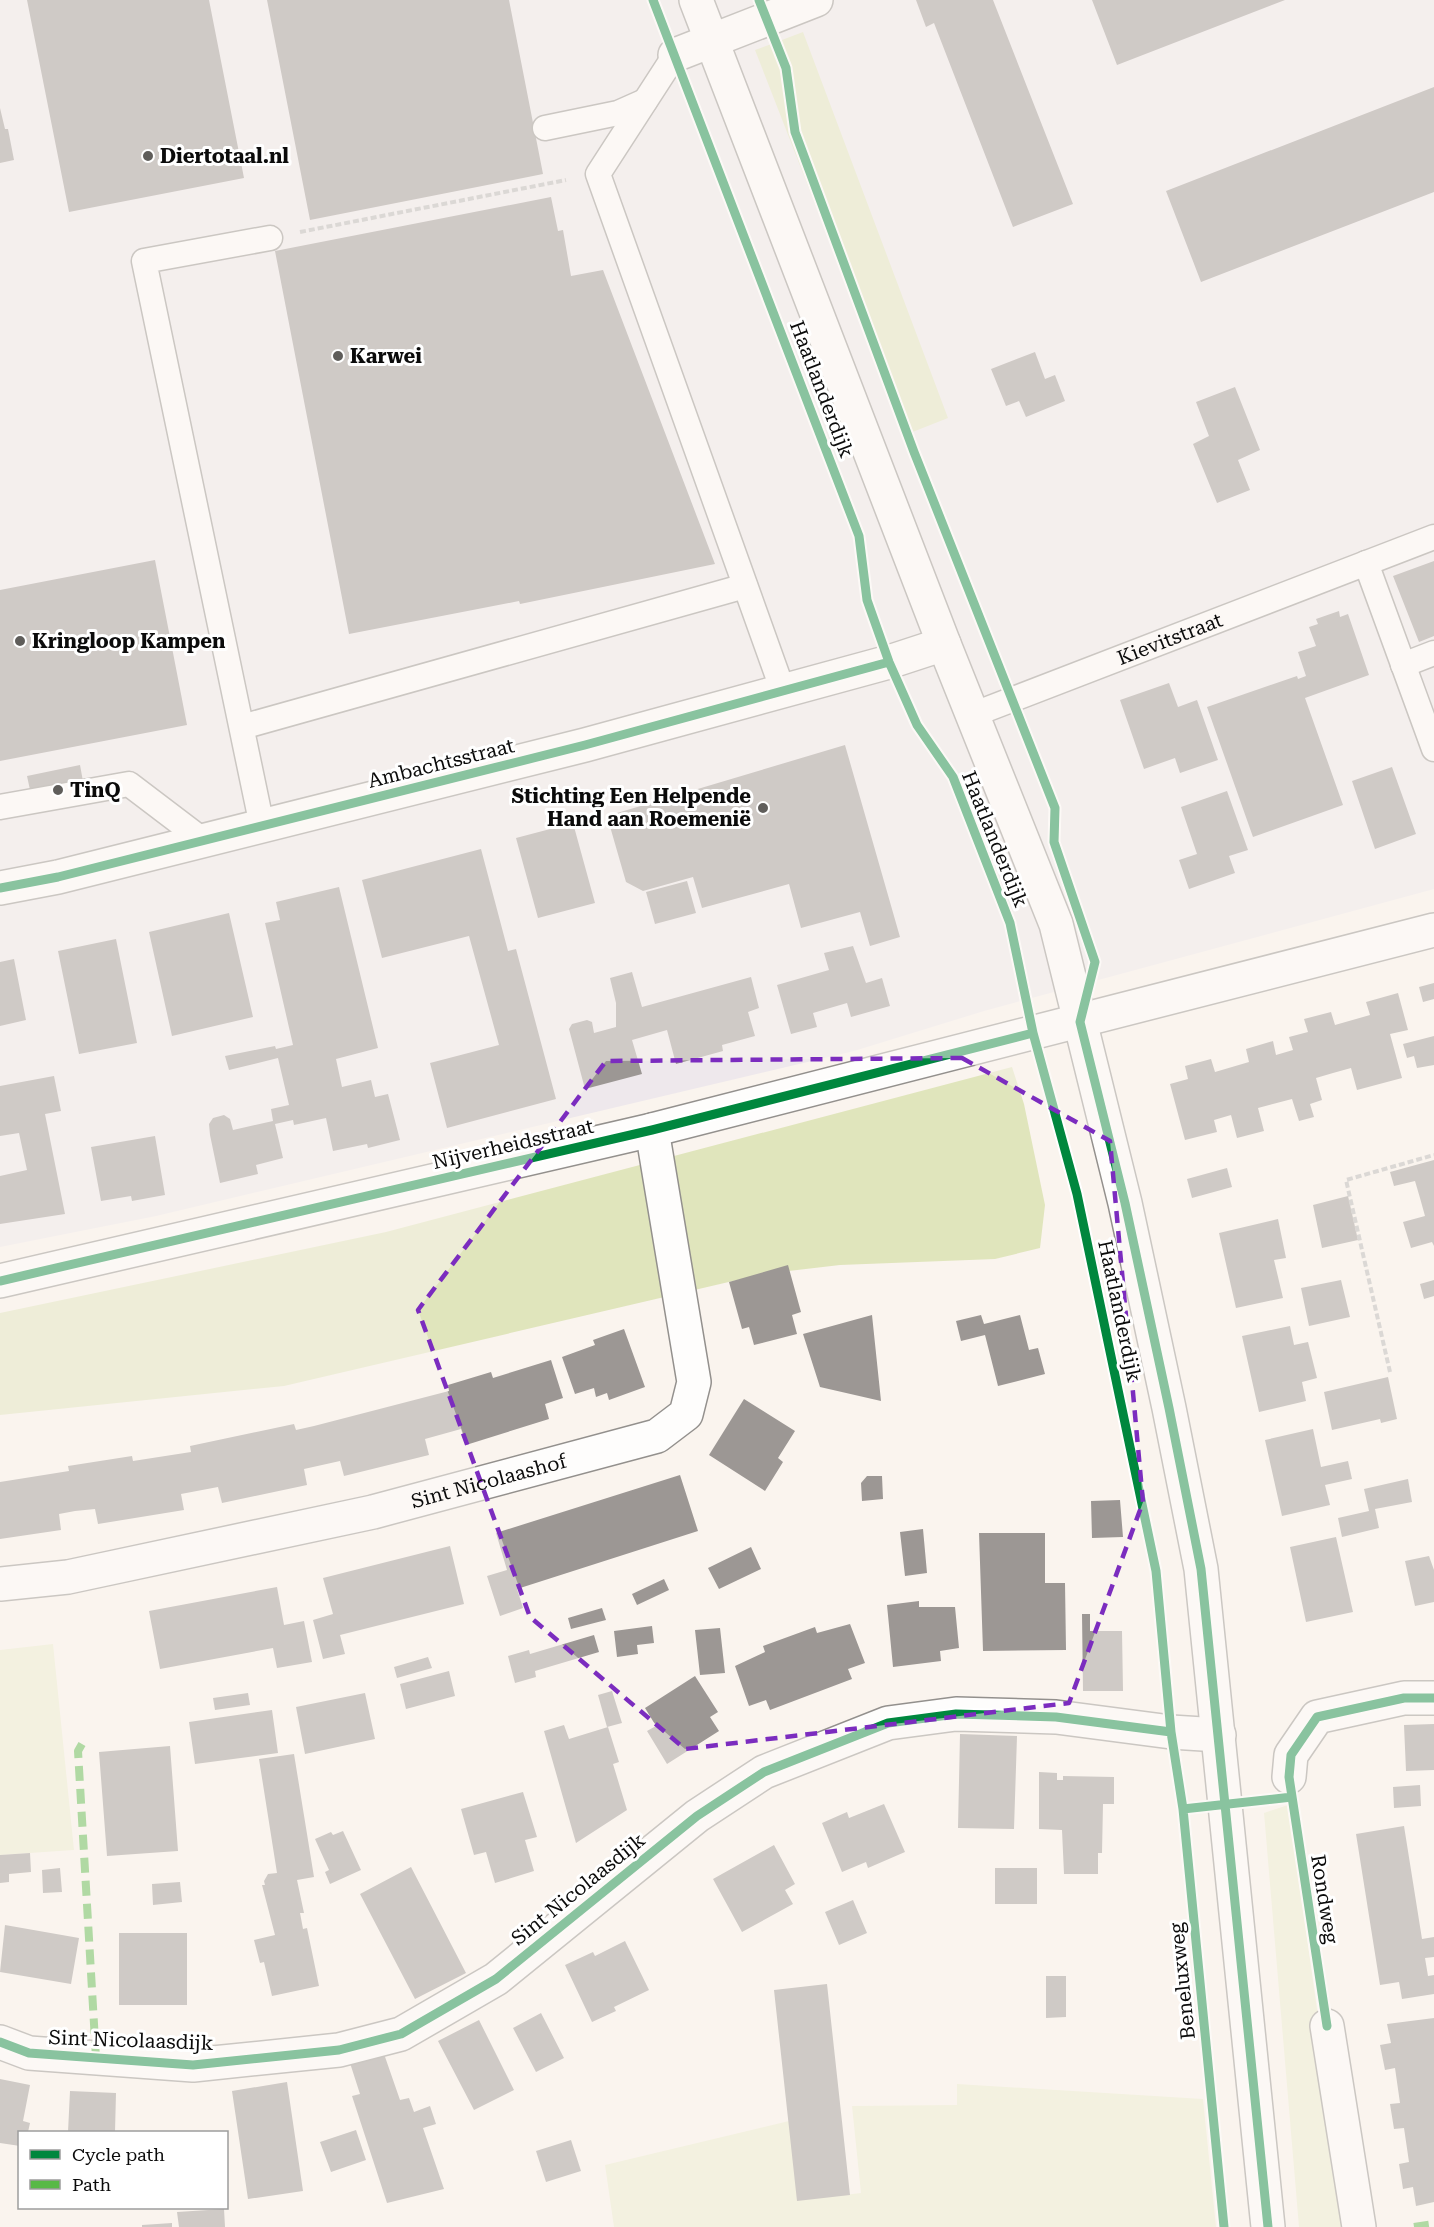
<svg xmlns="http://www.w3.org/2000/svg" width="1434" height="2227" viewBox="0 0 1434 2227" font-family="'Roboto Serif',serif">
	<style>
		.industrial { fill: #eee8ec }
		.green { fill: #ecedce }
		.forest { fill: #e0e5bc }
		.building { fill: #9c9794 }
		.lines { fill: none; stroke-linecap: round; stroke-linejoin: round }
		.service-casing { stroke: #93908d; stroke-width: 27 }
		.minor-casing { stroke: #93908d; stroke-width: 36 }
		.tertiary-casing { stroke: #93908d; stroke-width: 36 }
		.path { stroke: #b7b6b5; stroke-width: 4; stroke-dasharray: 6 3; stroke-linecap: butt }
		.service { stroke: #fefdfc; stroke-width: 24 }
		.minor { stroke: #fefdfc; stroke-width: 33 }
		.tertiary { stroke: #fefdfc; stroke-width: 33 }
		.quiet { stroke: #58b947; stroke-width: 8; stroke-dasharray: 15 8; stroke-linecap: butt }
		.cycleway-casing { stroke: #fff; stroke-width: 13 }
		.cycleway { stroke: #00873e; stroke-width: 9 }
		.marked { fill: none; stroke: #7b2cbf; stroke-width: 4.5; stroke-dasharray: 12 8; stroke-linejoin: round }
		.poi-dot { fill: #5f5d5a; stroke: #fff; stroke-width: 2 }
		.labels { text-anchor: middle; stroke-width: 6; stroke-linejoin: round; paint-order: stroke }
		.poi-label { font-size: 20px; font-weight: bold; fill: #0b0b0b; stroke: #fff; text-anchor: start }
		.street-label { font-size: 20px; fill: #0b0b0b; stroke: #fff }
	</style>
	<rect width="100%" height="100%" fill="#faf4ee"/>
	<path class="industrial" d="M0 0H1434V889L984 1011 854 1051 156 1216 0 1247Z"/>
	<path class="green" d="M53 1644 74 1850 0 1855V1650Z
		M1288 1805 1348 2227H1299L1264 1813Z
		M957 2084 1203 2099 1216 2227H614L605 2165 818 2114 827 2197 861 2193 852 2106 957 2105Z"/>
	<path class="forest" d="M803 32 948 418 905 435 755 50Z
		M1012 1067 1024 1104 1045 1205 1040 1248 995 1259 840 1265 763 1274 284 1386 0 1415V1313L386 1232Z"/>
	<path class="building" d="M27 0H209L244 178 69 212Z
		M267 0H509L543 174 310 220Z
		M916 0H993L1073 204 1013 227 934 23 926 27Z
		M1092 0H1285L1117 65Z
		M1434 87V192L1201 282 1166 191Z
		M0 108 5 129H8L14 160 0 163Z
		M551 197 558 231 563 230 571 276 603 270 715 564 520 604 519 601 349 634 275 251Z
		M1035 352 1045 379 1055 375 1065 401 1026 417 1019 401 1006 406 991 369Z
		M1235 387 1260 450 1238 460 1250 490 1217 503 1193 444 1209 436 1196 402Z
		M155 560 187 725 0 761V590Z
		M1434 561V636L1419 642 1393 576Z
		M1339 611 1340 617 1348 614 1369 675 1305 698 1343 805 1253 837 1207 707 1297 676 1298 679 1306 676 1298 652 1316 646 1309 627 1318 624 1316 619Z
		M1169 683 1178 707 1197 700 1218 760 1180 773 1175 758 1144 769 1120 700Z
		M845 745 900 937 870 946 860 912 801 928 789 884 702 908 693 877 643 891 626 882 607 816Z
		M80 765 87 803 35 813 27 776Z
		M1392 767 1416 834 1375 849 1352 781Z
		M1227 791 1248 850 1229 856 1235 873 1189 889 1179 860 1197 854 1181 807Z
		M573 823 595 903 538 918 516 838Z
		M481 849 508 951 516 949 556 1099 447 1128 430 1063 499 1045 469 936 382 958 362 880Z
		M687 881 696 913 655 924 646 892Z
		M339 887 378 1048 336 1059 342 1087 371 1080 375 1097 388 1094 400 1140 368 1148 367 1144 333 1151 326 1118 294 1125 293 1120 275 1124 283 1158 256 1165 258 1174 220 1183 210 1135 209 1124 213 1118 224 1115 230 1119 233 1130 273 1121 271 1109 289 1105 278 1058 229 1070 225 1056 275 1046 276 1049 293 1045 265 923 280 920 276 902Z
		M229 913 253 1017 172 1036 149 932Z
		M116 939 137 1043 79 1054 58 951Z
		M853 946 866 983 882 978 890 1006 851 1017 847 1003 813 1013 817 1027 791 1034 777 985 829 970 824 953Z
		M14 959 26 1020 0 1026V962Z
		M632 972 642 1007 751 977 759 1008 748 1012 755 1036 722 1045 723 1051 676 1064 667 1030 632 1040 642 1074 585 1089 569 1029 572 1024 587 1020 592 1022 594 1033 616 1027V1003L610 978Z
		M1434 983V999L1423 1002 1419 987Z
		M1398 993 1408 1030 1390 1034 1402 1078 1357 1090 1351 1068 1333 1073 1316 1078 1322 1100 1310 1104 1314 1117 1299 1121 1292 1099 1258 1108 1264 1131 1237 1138 1231 1115 1214 1120 1217 1132 1185 1140 1170 1084 1188 1079 1185 1066 1211 1059 1215 1072 1249 1062 1246 1049 1273 1041 1276 1055 1293 1050 1289 1037 1308 1032 1304 1019 1331 1012 1335 1025 1370 1015 1366 1002Z
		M1434 1036V1065L1417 1068 1414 1056 1407 1058 1403 1044Z
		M54 1076 61 1111 45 1114 65 1214 0 1224V1176L27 1170 19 1133 0 1136V1086Z
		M155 1136 165 1195 132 1201 131 1196 101 1201 91 1147Z
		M1434 1160V1246L1432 1242 1411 1248 1403 1222 1425 1216 1420 1198 1415 1181 1394 1186 1390 1172Z
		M1227 1168 1232 1187 1192 1198 1187 1179Z
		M1348 1196 1358 1240 1322 1248 1313 1205Z
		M1278 1219 1286 1258 1274 1260 1283 1298 1236 1308 1219 1233Z
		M788 1265 801 1312 792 1315 797 1334 754 1345 749 1327 742 1329 729 1282Z
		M1341 1280 1350 1317 1309 1326 1301 1288Z
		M1434 1280V1296L1424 1299 1420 1284Z
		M872 1315 881 1401 820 1387 803 1334Z
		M981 1315 984 1324 1020 1315 1029 1350 1038 1348 1045 1374 998 1386 985 1335 961 1341 956 1321Z
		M1290 1326 1294 1345 1308 1342 1317 1378 1302 1382 1306 1401 1259 1412 1242 1336Z
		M624 1329 645 1387 609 1400 607 1393 596 1397 594 1388 575 1394 562 1357 595 1345 593 1340Z
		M551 1360 563 1398 545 1404 549 1419 466 1445 461 1429 425 1439 429 1455 344 1476 340 1461 304 1469 307 1485 222 1503 218 1487 181 1494 184 1510 98 1524 95 1509 75 1511 59 1514 61 1530 0 1539V1482L69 1471 68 1466 132 1456 133 1461 191 1452 190 1446 294 1424 296 1430 314 1426 449 1391 448 1385 491 1372 493 1378Z
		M1388 1377 1397 1419 1381 1423 1380 1419 1332 1430 1324 1392Z
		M744 1399 795 1431 778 1458 783 1462 765 1491 709 1455Z
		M1313 1429 1321 1467 1348 1461 1352 1479 1325 1485 1330 1505 1282 1516 1265 1440Z
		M680 1475 698 1531 517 1589 523 1608 500 1616 487 1576 507 1570 496 1533Z
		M867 1476H882L883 1499 862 1501 861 1483Z
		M1408 1479 1412 1502 1375 1509 1379 1528 1342 1537 1338 1518 1369 1511 1364 1489Z
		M1120 1500 1123 1537 1092 1538 1091 1501Z
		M923 1529 927 1573 905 1576 900 1532Z
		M979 1533H1045V1583H1065L1066 1650 983 1651Z
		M1336 1537 1353 1612 1306 1622 1290 1547Z
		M450 1546 464 1604 340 1635 345 1654 323 1659 313 1620 333 1614 323 1578Z
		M751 1547 761 1569 719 1589 708 1568Z
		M1429 1556 1434 1570V1602L1415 1606 1405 1561Z
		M664 1579 669 1590 637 1605 632 1594Z
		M277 1587 284 1625 304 1621 312 1662 277 1668 273 1648 160 1669 149 1611Z
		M919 1601V1607H955L959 1648 940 1651 941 1661 893 1667 887 1605Z
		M602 1608 606 1620 571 1629 568 1618Z
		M1082 1614H1090V1631H1122L1123 1691H1083Z
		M850 1624 865 1663 848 1669 852 1679 770 1710 766 1700 749 1706 735 1666 765 1652 763 1646 815 1627 817 1633Z
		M652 1626 654 1643 637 1645 638 1654 617 1657 614 1631Z
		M720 1628 725 1673 700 1675 695 1630Z
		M594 1635 599 1652 535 1671 536 1677 515 1683 508 1656 529 1650 530 1654Z
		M428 1657 432 1668 397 1678 394 1667Z
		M449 1671 455 1696 406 1709 400 1684Z
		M695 1676 718 1712 710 1717 719 1731 667 1764 647 1731 656 1726 645 1708Z
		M612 1691 622 1723 607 1727 598 1695Z
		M248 1693 250 1705 215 1710 213 1698Z
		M365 1693 375 1739 305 1754 296 1707Z
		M272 1710 278 1753 195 1764 189 1722Z
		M1434 1724V1770L1406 1771 1404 1725Z
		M564 1725 569 1739 608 1727 619 1762 613 1764 627 1810 576 1843 544 1731Z
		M960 1734 1017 1736 1014 1829 958 1828Z
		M170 1746 178 1851 107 1856 99 1752Z
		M294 1754 314 1877 297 1880 304 1913H300L303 1929 307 1928 319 1986 272 1996 264 1962 260 1963 254 1940 275 1935 262 1885H265L264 1881 268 1874 277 1873 259 1759Z
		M1039 1772 1057 1773V1780H1063V1776L1114 1777V1804H1103L1102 1853H1098V1874H1064L1062 1830 1039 1829Z
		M1420 1785 1421 1806 1394 1808 1393 1787Z
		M523 1792 537 1837 525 1840 534 1871 495 1883 486 1852 474 1855 461 1809Z
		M884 1804 905 1852 868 1868 866 1862 842 1872 822 1823 847 1812 849 1818Z
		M1404 1826 1422 1939 1434 1937V1957L1425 1958 1428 1976 1434 1975V1994L1402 1999 1399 1982 1380 1985 1356 1834Z
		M343 1831 361 1870 330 1884 325 1872 329 1870 315 1839 331 1832 333 1835Z
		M774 1845 795 1884 785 1890 793 1904 742 1932 713 1879Z
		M30 1853 31 1872 9 1874V1882L0 1883V1855Z
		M411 1867 466 1973 415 1999 360 1894Z
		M60 1868 62 1892 43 1893 42 1870Z
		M995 1868H1037V1904H995Z
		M180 1882 182 1902 153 1905 152 1884Z
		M853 1900 867 1933 839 1945 825 1912Z
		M5 1925 79 1938 71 1984 0 1972Z
		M119 1933H187V2005H119Z
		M625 1941 649 1990 614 2007 616 2011 592 2022 565 1965 593 1952 595 1956Z
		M1046 1976H1066V2017L1046 2018Z
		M827 1984 850 2195 797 2201 774 1990Z
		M541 2013 564 2058 536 2072 513 2028Z
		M1434 2018V2202L1416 2206 1413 2187 1403 2189 1401 2176 1399 2164 1409 2162 1404 2128 1394 2129 1390 2104 1400 2103 1395 2068 1385 2070 1380 2045 1391 2043 1387 2024Z
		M479 2020 514 2090 474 2110 438 2041Z
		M383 2051 400 2100 409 2098 414 2112 430 2106 436 2124 423 2128 444 2189 387 2203 352 2096 360 2094 350 2063Z
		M0 2079 30 2085 23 2121 30 2123 28 2132H20V2146L0 2143Z
		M287 2082 303 2191 248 2199 232 2091Z
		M70 2091 116 2093 115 2132H68Z
		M356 2130 366 2160 331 2172 320 2142Z
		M571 2140 581 2171 546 2182 536 2151Z
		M224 2209 225 2227H179L177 2212Z
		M172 2223V2227H142V2225Z"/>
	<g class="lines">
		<g class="service-casing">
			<g id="service">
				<path d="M675 55 598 174 783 691"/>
				<path d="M545 128 618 113 645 101"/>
				<path d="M1366 563 1434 749"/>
				<path d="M1403 665 1434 653"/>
				<path id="s1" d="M972 715 1434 537"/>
				<path d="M242 727 745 586"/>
				<path d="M0 807 129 784 204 841"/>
				<path d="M262 826 144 261 270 238"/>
			</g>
		</g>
		<g class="minor-casing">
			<g id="minor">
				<path d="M675 55 816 0"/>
				<path d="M0 888 58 877 585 745 889 662 944 644"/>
				<path d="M0 1281 652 1130 1434 930"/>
				<path id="s2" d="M0 1584 68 1577 373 1512 657 1436 686 1414 694 1382 652 1130"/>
				<path d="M1289 1777 1291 1755 1317 1717 1404 1698H1434"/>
				<path d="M1327 2026 1359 2227"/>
				<path d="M0 2042 29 2053 193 2065 339 2050 401 2034 496 1979 697 1816 764 1772 888 1723 956 1714 1056 1717 1171 1732 1219 1735"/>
			</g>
		</g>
		<g class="tertiary-casing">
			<path id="tertiary" d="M696 0 944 644 1056 924 1125 1203 1169 1408 1201 1569 1268 2227"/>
		</g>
		<path class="path" d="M300 232 566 180
			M1390 1372 1346 1180 1434 1155"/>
		<use href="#service" class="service"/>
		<use href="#minor" class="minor"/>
		<use href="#tertiary" class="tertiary"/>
		<path class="quiet" d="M82 1744 78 1751 96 2058
			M1414 2227 1434 2224"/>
		<g class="cycleway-casing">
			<path id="cycleway" d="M653 0 859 536 867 600 889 662 917 725 953 777 1010 923 1033 1033 1077 1194 1156 1571 1171 1732 1183 1809 1224 2227
				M759 0 786 68 795 132 914 452 1055 808 1054 842 1095 962 1080 1022 1125 1203 1169 1408 1201 1569 1268 2227
				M0 888 58 877 585 745 889 662
				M0 1281 652 1130 1033 1033
				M1183 1809 1292 1797
				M1327 2026 1289 1777 1291 1755 1317 1717 1404 1698H1434
				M0 2042 29 2053 193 2065 339 2050 401 2034 496 1979 697 1816 764 1772 888 1723 956 1714 1056 1717 1171 1732"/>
		</g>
		<use href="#cycleway" class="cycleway"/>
	</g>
	<path d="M0 0H1434V2227H0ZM962 1058 1110 1141 1143 1502 1069 1703 685 1749 530 1617 418 1310 606 1061Z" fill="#faf4ee" fill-opacity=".55" fill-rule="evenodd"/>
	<path class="marked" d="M962 1058 1110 1141 1143 1502 1069 1703 685 1749 530 1617 418 1310 606 1061Z"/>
	<g class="poi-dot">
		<circle cx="148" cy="156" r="6"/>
		<circle cx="338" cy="356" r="6"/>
		<circle cx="20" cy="641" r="6"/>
		<circle cx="58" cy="790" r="6"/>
		<circle cx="763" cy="808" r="6"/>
	</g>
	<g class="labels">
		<g class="poi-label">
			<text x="160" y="163">Diertotaal.nl</text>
			<text x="350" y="363">Karwei</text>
			<text x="32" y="648">Kringloop Kampen</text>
			<text x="70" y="797">TinQ</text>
			<text x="751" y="803" text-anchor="end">Stichting Een Helpende<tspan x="751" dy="23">Hand aan Roemenië</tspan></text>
		</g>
		<g class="street-label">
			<text transform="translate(822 389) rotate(69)" y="7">Haatlanderdijk</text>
			<text dy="7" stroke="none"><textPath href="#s1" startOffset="212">Kievitstraat</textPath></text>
			<text transform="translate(441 763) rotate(-14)" y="7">Ambachtsstraat</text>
			<text transform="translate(995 839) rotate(68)" y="7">Haatlanderdijk</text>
			<text transform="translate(513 1144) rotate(-13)" y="7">Nijverheidsstraat</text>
			<text transform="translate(1120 1311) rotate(78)" y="7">Haatlanderdijk</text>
			<text dy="7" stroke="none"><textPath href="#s2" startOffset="500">Sint Nicolaashof</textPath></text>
			<text transform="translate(578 1889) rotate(-39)" y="7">Sint Nicolaasdijk</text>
			<text transform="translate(1325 1899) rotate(81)" y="7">Rondweg</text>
			<text transform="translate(1182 1981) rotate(-96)" y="7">Beneluxweg</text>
			<text transform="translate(131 2040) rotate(2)" y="7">Sint Nicolaasdijk</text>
		</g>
	</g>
	<rect x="18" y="2131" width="210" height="78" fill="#ffffff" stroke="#9d9d9d" stroke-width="1.5"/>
	<rect x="30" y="2150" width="30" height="9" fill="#00873e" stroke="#9d9d9d" stroke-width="1.5"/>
	<text x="72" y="2161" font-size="18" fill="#0b0b0b">Cycle path</text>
	<rect x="30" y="2180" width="30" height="9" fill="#58b947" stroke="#9d9d9d" stroke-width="1.5"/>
	<text x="72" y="2191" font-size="18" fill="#0b0b0b">Path</text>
</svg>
